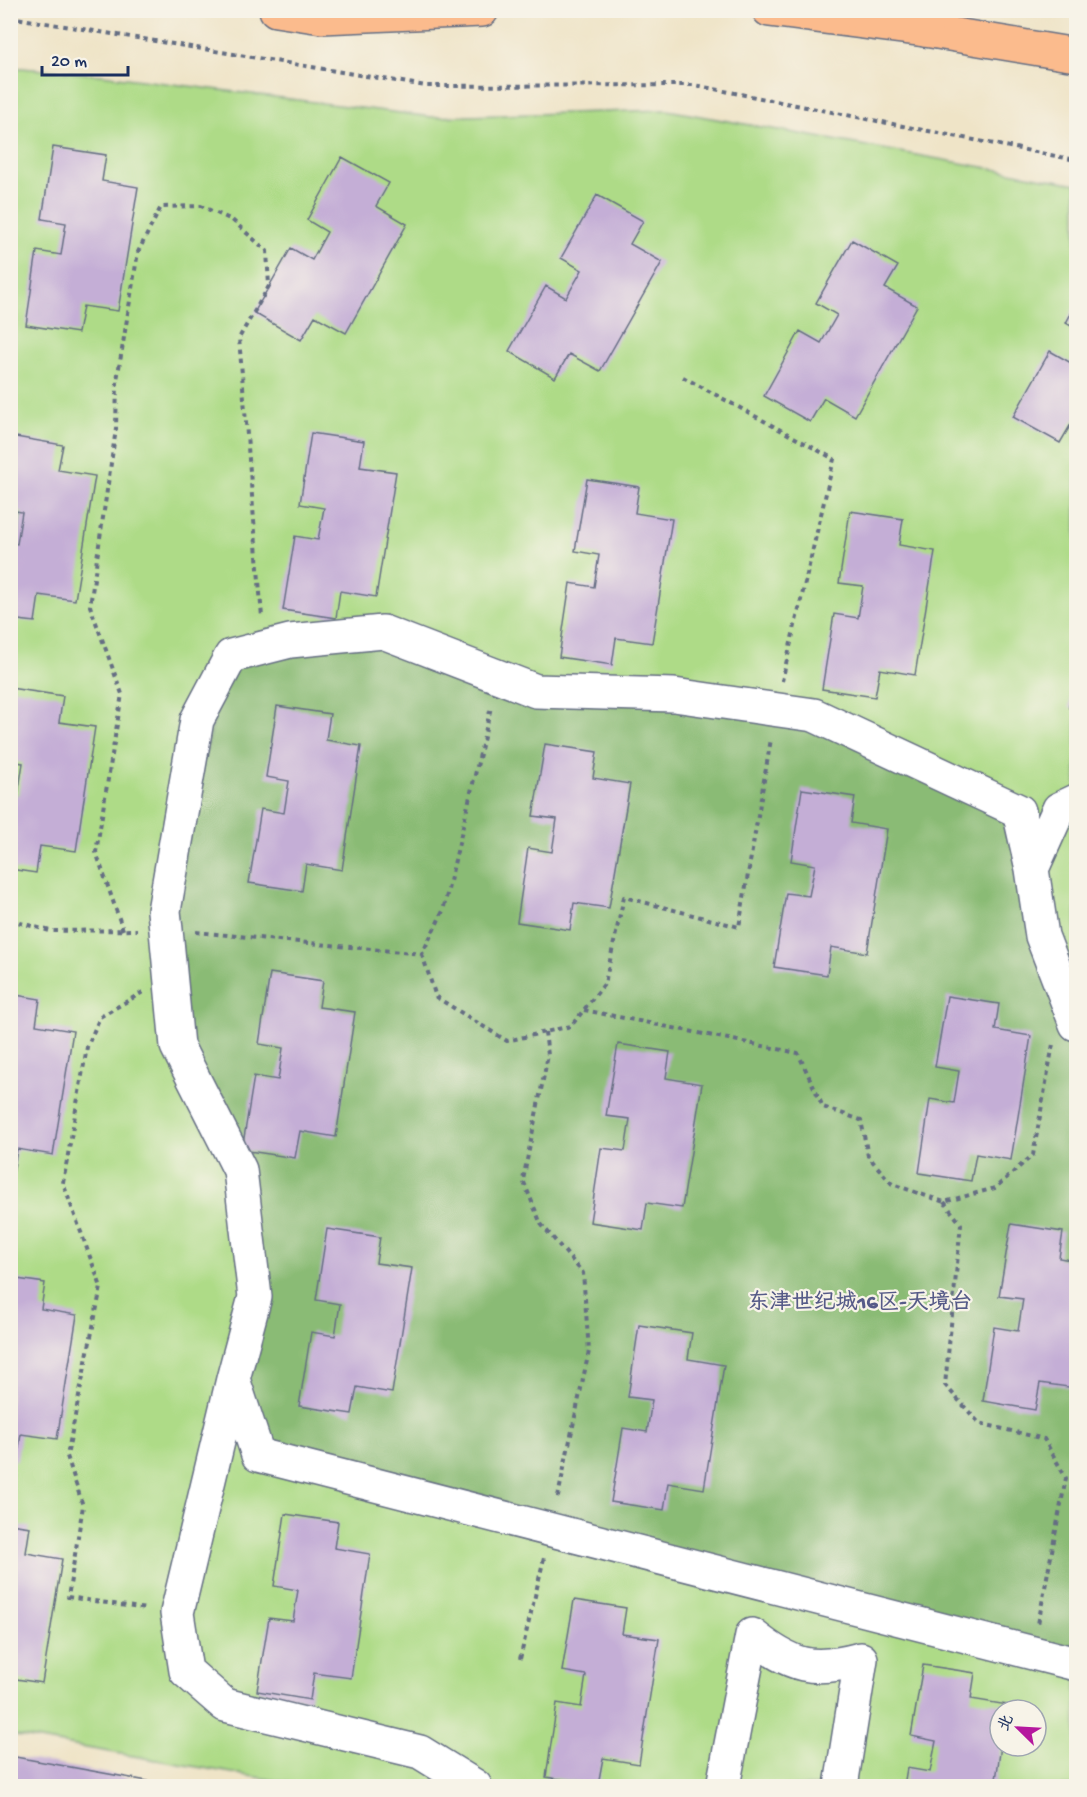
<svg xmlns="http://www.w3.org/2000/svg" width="1087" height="1797" viewBox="0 0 1087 1797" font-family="'Gochi Hand','LXGW WenKai TC',sans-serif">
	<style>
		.green { fill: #aedb87; stroke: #648572; stroke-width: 1.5; fill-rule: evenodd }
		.forest { fill: #8abb74; stroke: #527569; stroke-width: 1.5 }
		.building { fill: #c4aed6 }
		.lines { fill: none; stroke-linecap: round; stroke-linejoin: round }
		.minor-casing { stroke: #656e83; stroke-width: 36 }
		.major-casing { stroke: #656e83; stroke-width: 36 }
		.highway-casing { stroke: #656e83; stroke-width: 36 }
		.path { stroke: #656e83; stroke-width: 4; stroke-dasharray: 4.5 4.5; stroke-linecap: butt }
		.minor { stroke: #fff; stroke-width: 33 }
		.major { stroke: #fbbb8d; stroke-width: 33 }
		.highway { stroke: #fbbb8d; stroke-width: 33 }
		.labels { text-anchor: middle; stroke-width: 4.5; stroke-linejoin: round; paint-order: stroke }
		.neighbourhood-label { font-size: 22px; font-weight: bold; fill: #565b88; stroke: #f7f3e8 }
	</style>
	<rect width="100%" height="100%" fill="#f7f3e8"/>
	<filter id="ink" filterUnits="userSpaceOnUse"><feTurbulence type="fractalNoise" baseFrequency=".0167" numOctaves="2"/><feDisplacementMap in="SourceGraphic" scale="12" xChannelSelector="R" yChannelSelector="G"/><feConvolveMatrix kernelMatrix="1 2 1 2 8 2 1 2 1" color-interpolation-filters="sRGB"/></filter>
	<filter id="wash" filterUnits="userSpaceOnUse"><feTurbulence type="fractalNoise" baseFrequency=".008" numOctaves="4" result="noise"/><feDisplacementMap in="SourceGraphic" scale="24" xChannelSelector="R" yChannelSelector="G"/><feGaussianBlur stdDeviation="1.35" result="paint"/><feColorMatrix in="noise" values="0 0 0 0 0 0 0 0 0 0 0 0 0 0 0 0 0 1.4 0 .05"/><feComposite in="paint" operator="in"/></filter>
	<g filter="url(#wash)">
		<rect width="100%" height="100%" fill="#efe4c7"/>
		<path class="green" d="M10 67 102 75 432 117 667 110 1076 184V1786H308L11 1735ZM1000 1710H1036V1746H1000Z"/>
		<path class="forest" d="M383 632 536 691 814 715 1019 811 1076 1024V1664L258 1455 233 1379 255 1297 240 1170 177 1046 164 911 231 656Z"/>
		<g id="blocks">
			<path class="building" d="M53 147 106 155 102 181 138 187 118 311 83 306 78 333 26 325 37 251 61 255 66 223 42 219Z
				M342 157 389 183 376 206 407 224 346 333 315 316 301 340 254 313 291 248 312 260 327 232 307 220Z
				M597 195 643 221 630 244 662 262 600 371 569 354 555 378 509 351 546 286 566 298 582 270 561 258Z
				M852 240 898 266 885 288 917 306 855 416 824 398 810 422 764 396 800 331 821 343 837 315 816 303Z
				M1076 304V329L1066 323Z
				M1050 351 1071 363 1076 353V420L1074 419 1060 443 1013 417Z
				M311 433 364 441 360 467 396 472 376 597 340 591 336 618 283 610 295 536 318 540 324 508 300 504Z
				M10 436 63 445 58 470 95 476 75 600 39 595 35 622 10 619V543L17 544 22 512 10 510Z
				M587 479 639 487 635 513 672 519 652 643 616 638 612 665 559 657 570 583 594 587 599 555 575 551Z
				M850 511 903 519 899 545 935 551 915 675 880 669 875 697 822 689 834 614 858 618 863 586 839 583Z
				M1075 669H1076V709L1069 708Z
				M10 688 63 696 59 722 95 727 76 851 40 846 36 873 10 869V794L18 795 23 763 10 761Z
				M277 706 330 714 326 740 361 746 342 870 306 864 302 891 249 883 261 809 284 813 289 781 266 777Z
				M545 744 597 752 593 778 630 784 609 908 574 903 570 930 517 922 528 848 552 852 557 819 533 816Z
				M802 789 855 797 851 823 887 829 867 953 831 947 827 975 774 967 786 893 809 896 815 865 791 861Z
				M270 973 323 981 319 1007 355 1012 336 1137 300 1131 295 1158 242 1150 254 1076 278 1080 283 1048 259 1044Z
				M10 994 40 999 36 1025 73 1031 53 1155 17 1149 12 1181Z
				M947 996 999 1004 995 1030 1031 1036 1011 1160 976 1154 971 1181 919 1173 930 1099 954 1103 959 1071 935 1067Z
				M618 1044 670 1052 666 1078 702 1084 682 1208 647 1203 643 1230 590 1222 601 1148 625 1151 630 1119 606 1116Z
				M1011 1224 1063 1232 1059 1258 1076 1261 1075 1388 1040 1383 1035 1410 983 1401 994 1327 1018 1331 1023 1299 999 1296Z
				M327 1229 380 1237 376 1263 412 1268 392 1393 357 1387 352 1414 299 1406 311 1332 335 1336 340 1304 316 1300Z
				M10 1278 45 1283 41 1309 77 1315 57 1439 21 1434 17 1461 10 1460Z
				M639 1325 692 1333 688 1359 724 1365 704 1489 668 1483 664 1510 611 1502 623 1428 647 1432 652 1400 628 1397Z
				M285 1514 338 1522 334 1548 370 1554 351 1678 314 1673 310 1700 257 1691 269 1618 293 1621 298 1590 274 1586Z
				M10 1524 30 1527 26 1553 62 1559 42 1683 10 1678Z
				M574 1600 626 1608 622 1634 659 1639 639 1764 603 1758 598 1785 546 1777 557 1703 581 1707 586 1675 562 1671Z
				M923 1665 975 1673 971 1699 1008 1705 1007 1710H1000L1001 1746 995 1786H904L907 1768 930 1772 936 1741 911 1736Z
				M10 1756 169 1785V1786H10Z"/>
		</g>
	</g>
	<g filter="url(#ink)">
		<use href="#blocks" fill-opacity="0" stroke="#656e83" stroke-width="1.5"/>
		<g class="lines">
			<g class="minor-casing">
				<path id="minor" d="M1032 869 1059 809 1076 801
					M1076 1024 1042 936 1032 869 1019 811 814 715 674 695 536 691 383 632 290 641 231 656 197 720 164 911 166 930 177 1046 240 1170 255 1297 233 1379 258 1455 1076 1664
					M233 1379 177 1613 186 1671 225 1705 420 1752 475 1786
					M723 1786 752 1635C792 1667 812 1672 861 1659L841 1786"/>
			</g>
			<g class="major-casing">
				<path id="major" d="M276 10 322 17 482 10
					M769 10 925 30 1076 55"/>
			</g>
			<g class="highway-casing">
				<path id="highway" d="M852 10 925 30"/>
			</g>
			<path class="path" d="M10 17 426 86 694 85 1076 160
				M683 377 834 459 782 681
				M10 920 50 931 137 930
				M123 930 96 852 122 694 90 606 116 429 117 380 138 252 161 207 201 206 232 220 267 251 269 286 239 338 262 617
				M196 932 422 954 443 911 491 707
				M422 954 436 997 507 1041 571 1026 605 983 624 897 739 927 771 739
				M143 992 100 1017 87 1047 63 1183 101 1287 67 1456 83 1506 68 1597 146 1609
				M584 1010 798 1053 823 1107 861 1120 868 1156 892 1184 944 1202 995 1188 1033 1155 1053 1044
				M545 1032 548 1055 523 1180 541 1224 583 1273 589 1351 557 1501
				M944 1202 961 1224 945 1385 979 1423 1044 1439 1066 1478 1038 1624
				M520 1659 544 1558"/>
			<use href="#minor" class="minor"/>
			<use href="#major" class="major"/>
			<use href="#highway" class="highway"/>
		</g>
	</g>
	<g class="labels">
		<g class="neighbourhood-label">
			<text x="860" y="1308">东津世纪城16区-天境台</text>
		</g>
	</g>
	<rect width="1087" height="1797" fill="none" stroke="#f7f3e8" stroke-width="36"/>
	<g transform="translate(1018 1728) rotate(294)"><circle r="28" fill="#f7f3e8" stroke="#9fa5b1" stroke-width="1.5"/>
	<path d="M0-4.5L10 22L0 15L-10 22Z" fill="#b5179e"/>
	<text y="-9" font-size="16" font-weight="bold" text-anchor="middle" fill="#1b2f5e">北</text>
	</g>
	<path d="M42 66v9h86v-9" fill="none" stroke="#1b2f5e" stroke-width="3"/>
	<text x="51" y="66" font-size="18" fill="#1b2f5e" stroke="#f7f3e8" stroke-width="4.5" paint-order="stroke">20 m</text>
</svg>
